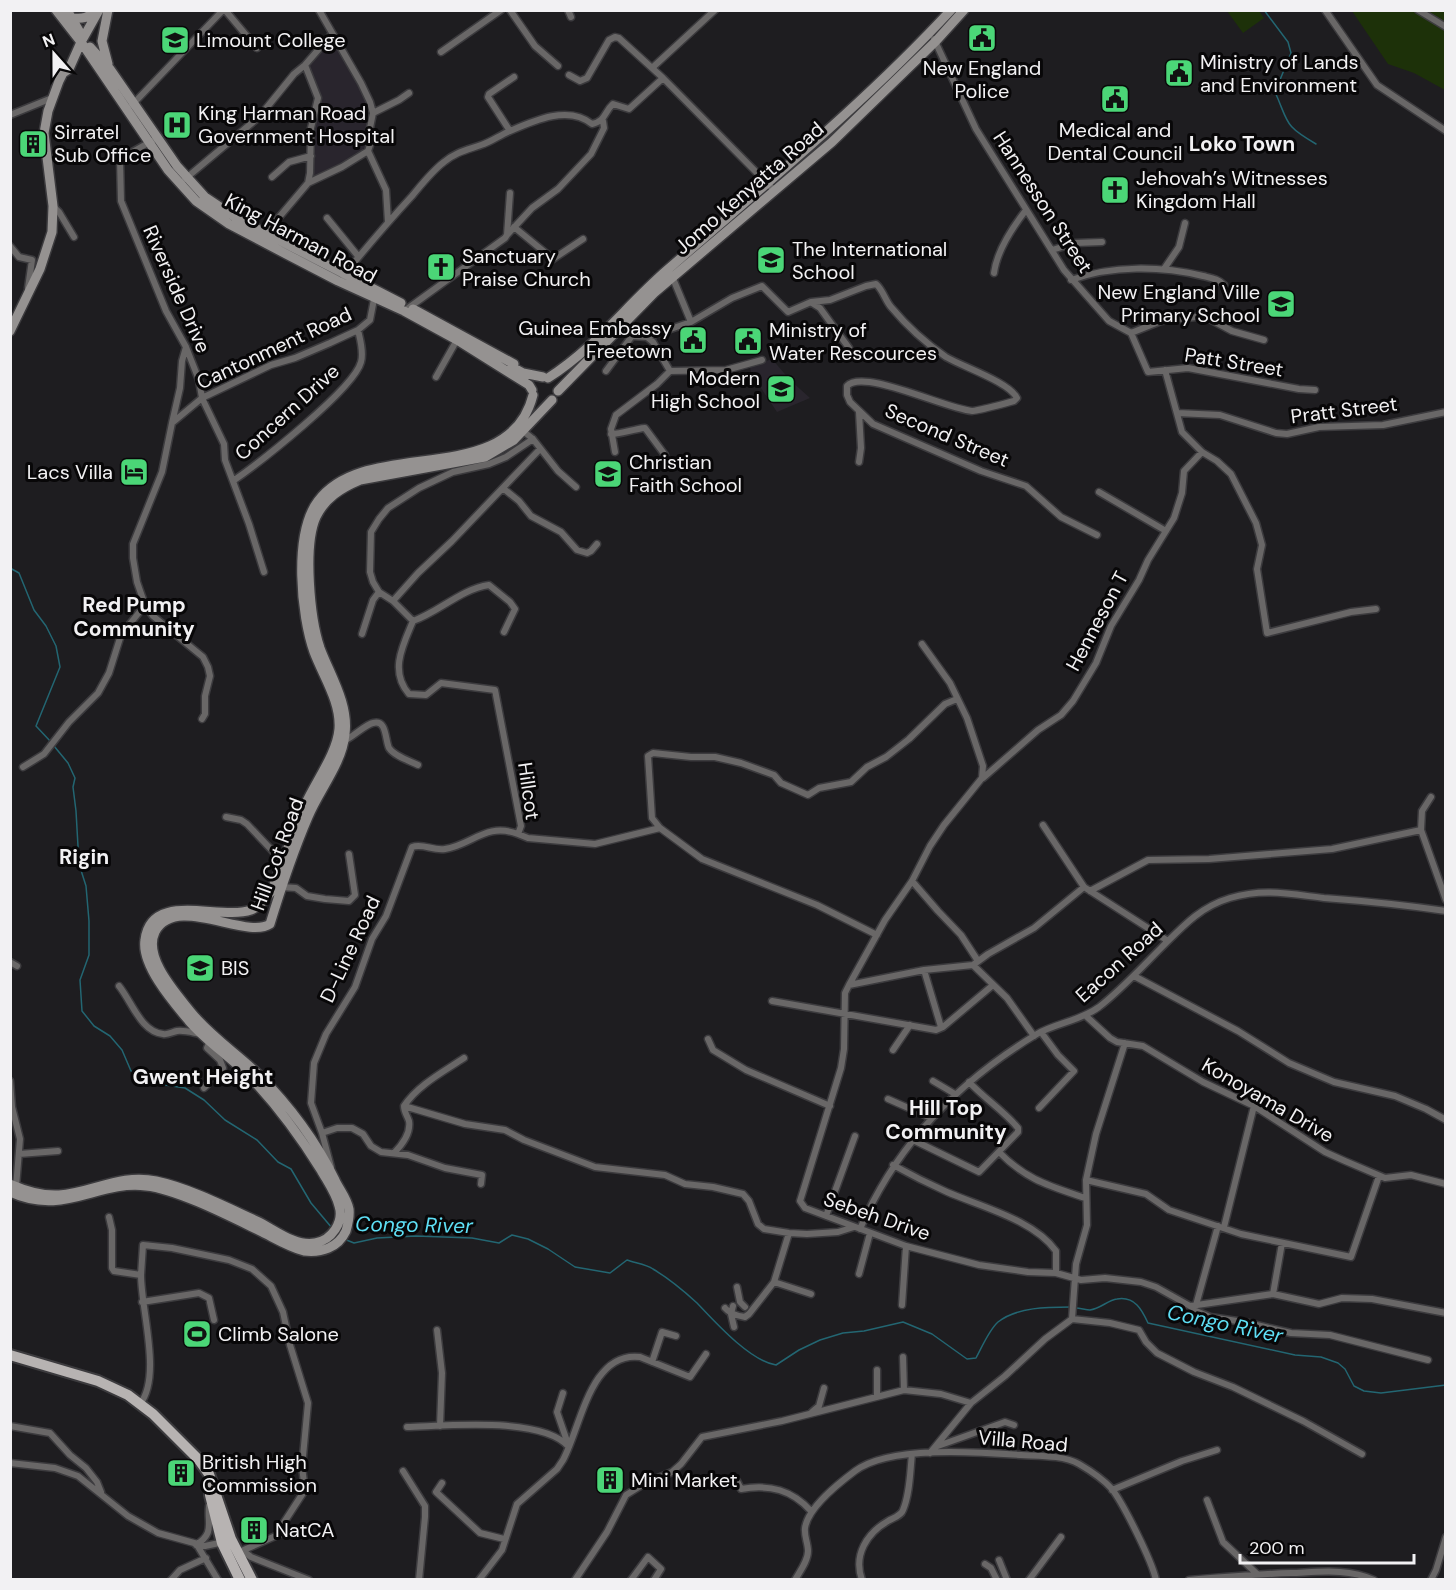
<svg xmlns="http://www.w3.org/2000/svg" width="1456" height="1590" viewBox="0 0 1456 1590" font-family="'DM Sans',sans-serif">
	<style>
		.built { fill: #29252d }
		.green { fill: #1d3109 }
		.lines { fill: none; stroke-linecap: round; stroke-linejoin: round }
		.stream { stroke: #236672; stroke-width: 1.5 }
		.street-casing { stroke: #3c3b3e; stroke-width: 9 }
		.secondary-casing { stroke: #3c3b3e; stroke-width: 12 }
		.primary-casing { stroke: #3c3b3e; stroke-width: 14 }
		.street { stroke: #696767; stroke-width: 6 }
		.secondary { stroke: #959291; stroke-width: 9 }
		.primary { stroke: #b7b3b2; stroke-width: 10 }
		.labels { text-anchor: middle; stroke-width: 6; stroke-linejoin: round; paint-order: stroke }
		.poi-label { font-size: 20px; fill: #f2f1f3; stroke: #080708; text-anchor: start }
		.street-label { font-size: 20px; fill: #f2f1f3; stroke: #080708 }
		.neighbourhood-label { font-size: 21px; font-weight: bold; fill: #f2f1f3; stroke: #080708 }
		.water-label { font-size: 21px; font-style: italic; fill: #5edef4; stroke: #080708 }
	</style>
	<rect width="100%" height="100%" fill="#1e1d20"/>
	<path class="built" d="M330 37 352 71 367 101 366 148 311 181 318 101 305 66Z
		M772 359 790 380 810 398 777 412 751 373 750 367Z"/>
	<path class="green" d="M1227 11H1259L1264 18 1243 33Z
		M1352 11H1445V90L1414 73 1388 64Z"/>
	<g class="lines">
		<path class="stream" d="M1264 10 1288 42 1291 53 1275 92C1289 123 1283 125 1316 144
			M10 568 19 573 34 610 46 626 56 646 60 667 36 726 51 742
			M54 746 68 763 75 778 73 787 76 811 79 864 86 886 89 921V955L80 980 82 1011 94 1026 110 1036 122 1050 131 1071 165 1085 185 1088 204 1100 225 1120 257 1140 278 1162 291 1169 311 1203 332 1228
			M344 1239 354 1243 377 1238 416 1236 472 1238 499 1243 512 1235 528 1239 548 1249 575 1267 610 1273 627 1260C635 1263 646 1264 653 1269 668 1278 684 1291 697 1303 715 1322 750 1361 776 1365L799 1350 820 1340 843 1333 864 1331 903 1322 932 1334 967 1359 976 1358C982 1347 989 1330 998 1322 1017 1307 1048 1307 1071 1307
			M1076 1308C1080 1308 1086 1310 1090 1310 1100 1309 1108 1300 1117 1299 1135 1296 1142 1310 1148 1323L1295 1355 1321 1357 1338 1363 1345 1369 1354 1386 1364 1391 1381 1393 1446 1385"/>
		<g class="street-casing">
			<path id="street" d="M225 10 257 48
				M510 10 535 46 558 66
				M568 10 571 17
				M1325 10 1377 85 1446 131
				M1418 10 1446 27
				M934 39 976 129 1064 270 1109 321 1131 333 1148 372 1188 368 1299 389 1315 390
				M441 52 501 10
				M305 65 318 98 311 128 310 173 308 183
				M652 68 715 10
				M569 75 580 81 587 78 609 40 615 37 619 38 663 78 775 191
				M132 105 223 10
				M373 113 399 100 409 93
				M10 115 52 98
				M510 131 488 97 489 94 514 77
				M157 138 120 159 121 201 166 311 186 347 199 380 202 398 224 444 225 460 249 524 264 572
				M368 151 386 190 388 222
				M272 177 289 162 311 156
				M185 179 259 117 294 74 305 65 332 34
				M53 206 59 212 74 237
				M327 218 358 256
				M514 227 553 259 583 239
				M264 235 308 183 342 167 368 151 370 145V128L373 113 370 102 361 83 319 10
				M507 235 532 208 558 189 591 154 604 128 603 121
				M10 246 19 257 32 260 28 288
				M1052 250 1075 243 1102 242
				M1164 269 1179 247 1185 223
				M994 273C997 250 1012 228 1026 210
				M343 276C365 249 388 222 412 196 422 184 432 171 444 162 456 152 467 150 481 145 491 142 500 135 510 131 535 120 569 105 592 124 606 121 604 112 613 104L629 109 663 78
				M672 276 691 322
				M1071 280C1112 265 1161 266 1203 276 1211 278 1219 279 1224 285
				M812 303 820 308 849 348
				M407 309 505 238 507 235 510 193
				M620 329 632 336 647 337 653 342 670 371 726 370 762 360
				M1131 333 1161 321 1204 316 1232 331 1264 340
				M647 337 691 322 732 298 762 286 788 312 811 302 830 300 866 286 876 284C883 290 885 300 891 307 906 325 927 344 946 357 963 367 1009 382 1017 398L1014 401C1007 403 977 411 972 411 946 409 863 368 847 386V395L850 402 873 424 981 471 1026 486 1061 517 1097 535
				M1165 370 1182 432 1202 452 1217 461 1231 474 1256 523 1262 545 1257 569 1267 633 1351 612 1376 609
				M606 371 632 336
				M436 377 458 338
				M1177 413 1220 415 1276 433 1287 434 1319 427 1383 425 1446 412
				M172 423 180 388 182 361 186 347
				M523 431 533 439 558 471 576 487
				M611 434C623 434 633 429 645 428L665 455
				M615 452 611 429 616 415 657 384 670 371
				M859 462 861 448 859 412
				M233 481C259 463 354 389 361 362 364 352 360 339 358 330
				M504 489 519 501 531 516 561 532 577 550 587 553 591 551 597 544
				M1099 492 1166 531
				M393 601 418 573 452 541 540 449
				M413 621 393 601 379 592 373 582 370 572 371 532 379 519 388 508 419 488 453 472 489 464 506 457 533 439
				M413 621C439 612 461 589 489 585L510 602 515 609 504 632
				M362 634 373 600 379 592
				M922 644 950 683 967 718 983 766 982 778 944 825 930 846 912 881 885 920 849 985 845 993 844 1049 841 1068 800 1201 805 1208 906 1246 979 1265 1028 1272 1056 1273 1081 1280 1105 1278 1141 1282 1156 1287 1190 1306 1273 1294 1319 1304 1342 1298 1372 1299 1446 1313
				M202 719 205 714V696L210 676 208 667 203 657 153 616 145 605 137 582 133 558V544L162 472 172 423 202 398 271 365 295 358 330 343 358 330 370 320 375 294
				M344 741C353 737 366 724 373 723 387 719 385 740 389 748 394 756 410 761 418 765
				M23 767 44 754 69 722 98 693 109 673 121 635 145 605
				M983 778 1038 730 1061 715 1073 701 1096 663 1111 626 1139 580 1148 560 1174 518 1182 493 1184 471 1202 452
				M1431 797 1422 811 1421 830 1446 900
				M226 817 241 820 247 824 283 862
				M1043 825 1084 887 1168 941
				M518 834 528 838 595 844 660 828
				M912 881 938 911 961 935 978 961
				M281 887 296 888 307 896 325 899 349 901 355 895 349 854
				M1090 891 1148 860 1209 859 1332 849 1421 830
				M877 935 817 905 702 859 660 828 652 818 648 756 653 753 691 757H715L741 763 774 775 781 783 808 795 819 788 851 782 867 767 886 757 909 739 945 704 957 699
				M10 962 17 966
				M973 965 988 954 1034 928 1084 887
				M924 970 941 1027
				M1134 976 1238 1031 1289 1063 1334 1082 1395 1096 1426 1109 1446 1120
				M849 985 924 970 973 965 1007 998 1034 1036
				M119 986C132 1002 141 1032 163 1034 168 1035 172 1032 177 1031 185 1030 194 1033 201 1034
				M772 1001 936 1030 943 1027 993 985
				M1086 1016 1110 1038 1117 1042 1143 1046 1203 1082 1254 1106 1325 1152 1345 1161 1385 1178 1411 1175 1446 1184
				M708 1039 713 1050 746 1070 830 1106
				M893 1050 910 1025
				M10 1081 12 1107 20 1139 16 1187
				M933 1081 955 1094
				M204 1088 223 1068 220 1060 207 1048 210 1041
				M888 1099 931 1118
				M404 1106 465 1124 505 1130 524 1140 595 1167 665 1175 685 1184 713 1187 743 1194 749 1201 758 1224 764 1229 789 1233 807 1234 838 1232 854 1227
				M1039 1108 1074 1071 1058 1055 1041 1032
				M322 1133 311 1103 314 1063 326 1034 355 987 372 939 386 916 412 847C423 843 433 851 445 849 472 845 486 822 518 834L521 826 495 690 441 683 426 695 409 694C389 671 403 645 413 621
				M913 1140 979 1172 1018 1132V1128C1004 1111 985 1099 969 1082
				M999 1152C1026 1180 1050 1186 1085 1198
				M394 1153C402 1145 411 1133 409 1121 407 1115 404 1112 404 1106 418 1085 443 1072 464 1058
				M19 1154 58 1151
				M893 1165C911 1175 929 1184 947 1192 982 1207 1034 1220 1056 1251V1273
				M331 1167 322 1133 337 1128H352L363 1134 371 1146 381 1152 408 1155 445 1168 482 1175 481 1184
				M1086 1180 1146 1194 1169 1210 1241 1234 1351 1257 1379 1176
				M826 1216 855 1136
				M109 1217 112 1230V1268L114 1271 141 1275C141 1310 162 1376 140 1404
				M1224 1227 1254 1106
				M860 1229C896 1145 959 1081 1037 1034 1056 1023 1080 1021 1099 1007 1121 990 1141 968 1161 948 1183 926 1200 907 1230 898 1264 888 1290 894 1324 898 1365 901 1405 905 1446 911
				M859 1274 870 1233
				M141 1275 143 1245 172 1248 229 1260 252 1269 271 1286 283 1312 290 1345 308 1403 302 1467 305 1490 281 1527 280 1534 237 1553
				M774 1282 811 1294
				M737 1287 740 1302 745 1307
				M1273 1294 1282 1243
				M142 1302 199 1293 209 1298 214 1320
				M902 1305 906 1246
				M1196 1305 1218 1226
				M733 1306 731 1314 734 1327
				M1190 1306 1196 1311 1210 1317 1244 1322 1291 1333 1330 1335 1428 1360
				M725 1308C729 1313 738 1316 745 1317L749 1314 774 1282 789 1233
				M1072 1319 1110 1323 1139 1330 1146 1342 1157 1353 1194 1372 1233 1387 1303 1421 1362 1454
				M437 1330 442 1373 440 1426
				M903 1357 904 1390
				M652 1362 662 1332 676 1336
				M563 1393 557 1412 568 1444
				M877 1396V1370
				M812 1412 819 1406 824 1388
				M10 1426 50 1433 70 1455 86 1468 97 1482 101 1492
				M407 1427C446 1426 542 1416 569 1447
				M935 1447 1005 1422 1014 1425
				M930 1453 971 1403 1005 1376 1045 1339 1072 1319 1076 1264 1087 1225 1086 1180 1096 1134 1125 1043
				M10 1463 55 1468 78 1476 128 1516 158 1533 205 1546 224 1542
				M403 1471 425 1506V1517L419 1580
				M737 1481 741 1489C770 1484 792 1490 811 1511
				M442 1483 436 1492 480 1533 504 1539
				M1112 1490 1182 1461 1217 1450
				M1207 1500 1223 1542 1256 1573
				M196 1545C215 1533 207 1524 209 1506
				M197 1545 218 1580
				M243 1551 251 1557 309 1580
				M999 1560 1007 1580
				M985 1564 991 1568 997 1580
				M171 1580 180 1570 206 1558
				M479 1580 502 1550 517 1504 557 1469 563 1460C581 1427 590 1351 640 1357L690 1377 706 1354
				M575 1580 607 1532 626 1495 642 1485 672 1472 681 1464 702 1437 782 1421 904 1390 941 1394 971 1403
				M631 1580 648 1557 661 1569 654 1580
				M795 1580C800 1571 808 1561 808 1551 808 1543 804 1536 805 1528 808 1507 839 1483 855 1471 889 1445 980 1452 1021 1455 1039 1456 1063 1455 1079 1464 1091 1471 1103 1479 1112 1489 1124 1505 1152 1561 1156 1580
				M862 1580C853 1555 867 1533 888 1521 893 1518 901 1516 903 1510 910 1494 910 1472 912 1454
				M1029 1580 1061 1537
				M1189 1580C1223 1577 1257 1574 1291 1573 1319 1572 1348 1568 1374 1580
				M1431 1580 1436 1570 1446 1537"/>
		</g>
		<g class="secondary-casing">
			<path id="secondary" d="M56 10 81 42 168 170 196 201 229 224 286 254 338 281 404 311 457 340 529 385 532 390
				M67 10 82 36
				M108 10 102 41 108 64
				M73 18C82 19 89 18 96 10
				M90 47 110 69 177 166 205 197 238 219 401 303
				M413 309 514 364 512 367 523 373 543 377
				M10 331 40 269 52 232 53 206 44 133 48 111 59 81 63 73 69 69 81 42 99 10
				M548 378C595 348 625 307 666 271 763 186 863 105 951 10
				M558 391 654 293 832 142 936 41 964 10
				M10 1184C26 1191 42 1196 59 1195 92 1193 121 1173 156 1181 189 1188 226 1207 257 1221 274 1229 295 1247 315 1243 332 1240 344 1222 339 1206 336 1193 327 1181 321 1170 299 1135 275 1102 246 1073 228 1055 206 1041 189 1021 173 1002 141 965 145 940 151 890 219 921 251 910 259 907 265 899 271 892 283 863 293 832 306 803 316 781 337 753 339 729 341 702 323 676 314 652 301 616 293 534 318 501 367 435 509 491 533 395
				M10 1192C64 1217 97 1180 146 1186 177 1189 233 1218 262 1232 276 1239 289 1247 304 1251 321 1253 338 1248 346 1231 348 1224 350 1216 349 1209 347 1198 339 1189 335 1180 316 1141 287 1103 257 1073 235 1052 209 1035 190 1011 175 992 143 957 155 932 175 893 246 940 270 924 281 888 293 852 308 817 319 790 342 764 345 734 349 704 330 675 320 648 310 618 303 546 316 517 325 498 341 488 360 480L485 457 514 440 552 400"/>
		</g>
		<g class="primary-casing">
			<path id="primary" d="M10 1355 98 1381 128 1395 153 1414 199 1460 209 1474 231 1539 252 1580
				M210 1495 222 1543 240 1580"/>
		</g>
		<use href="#street" class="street"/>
		<use href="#secondary" class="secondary"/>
		<use href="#primary" class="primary"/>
	</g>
	<defs>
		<g id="civic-square" transform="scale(1.5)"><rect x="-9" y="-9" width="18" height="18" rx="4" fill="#4bd677" stroke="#080708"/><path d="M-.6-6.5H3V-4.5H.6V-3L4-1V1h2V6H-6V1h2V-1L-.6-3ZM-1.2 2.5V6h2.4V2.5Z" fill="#111"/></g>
		<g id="university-square" transform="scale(1.5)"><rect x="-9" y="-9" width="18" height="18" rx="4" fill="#4bd677" stroke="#080708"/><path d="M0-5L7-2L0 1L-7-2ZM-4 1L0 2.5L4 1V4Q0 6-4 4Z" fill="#111"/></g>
		<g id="hospital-square" transform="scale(1.5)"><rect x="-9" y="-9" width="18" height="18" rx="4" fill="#4bd677" stroke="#080708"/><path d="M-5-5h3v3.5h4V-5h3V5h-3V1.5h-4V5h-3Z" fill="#111"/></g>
		<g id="building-square" transform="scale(1.5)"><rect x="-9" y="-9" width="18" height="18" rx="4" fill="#4bd677" stroke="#080708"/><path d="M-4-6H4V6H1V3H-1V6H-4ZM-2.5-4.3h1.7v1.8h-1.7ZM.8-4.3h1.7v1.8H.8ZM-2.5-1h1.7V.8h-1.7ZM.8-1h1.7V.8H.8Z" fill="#111"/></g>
		<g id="church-square" transform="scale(1.5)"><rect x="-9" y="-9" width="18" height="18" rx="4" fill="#4bd677" stroke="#080708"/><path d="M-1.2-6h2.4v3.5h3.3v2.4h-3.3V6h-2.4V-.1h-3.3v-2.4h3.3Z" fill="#111"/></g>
		<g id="school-square" transform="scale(1.5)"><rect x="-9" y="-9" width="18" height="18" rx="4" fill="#4bd677" stroke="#080708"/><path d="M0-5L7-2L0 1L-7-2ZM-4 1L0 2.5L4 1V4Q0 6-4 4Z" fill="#111"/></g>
		<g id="hotel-square" transform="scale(1.5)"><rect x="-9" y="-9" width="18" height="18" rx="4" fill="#4bd677" stroke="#080708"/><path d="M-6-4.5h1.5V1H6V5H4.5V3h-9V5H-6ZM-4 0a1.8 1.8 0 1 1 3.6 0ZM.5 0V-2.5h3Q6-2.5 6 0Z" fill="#111"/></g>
		<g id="stadium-square" transform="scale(1.5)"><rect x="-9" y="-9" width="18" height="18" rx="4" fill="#4bd677" stroke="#080708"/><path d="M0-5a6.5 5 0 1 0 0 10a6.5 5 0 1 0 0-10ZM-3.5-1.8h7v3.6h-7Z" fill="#111"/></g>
	</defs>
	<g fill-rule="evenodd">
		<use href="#civic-square" x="982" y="38"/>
		<use href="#university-square" x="175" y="40"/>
		<use href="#civic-square" x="1179" y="73"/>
		<use href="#civic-square" x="1115" y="99"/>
		<use href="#hospital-square" x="177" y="125"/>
		<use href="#building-square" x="33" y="144"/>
		<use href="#church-square" x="1115" y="190"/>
		<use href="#school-square" x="771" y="260"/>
		<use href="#church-square" x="441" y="267"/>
		<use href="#school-square" x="1281" y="304"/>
		<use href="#civic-square" x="693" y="340"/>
		<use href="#civic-square" x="748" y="341"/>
		<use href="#school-square" x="781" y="389"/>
		<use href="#hotel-square" x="134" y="472"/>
		<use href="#school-square" x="608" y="474"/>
		<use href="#school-square" x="200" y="968"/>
		<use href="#stadium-square" x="197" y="1334"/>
		<use href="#building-square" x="181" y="1473"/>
		<use href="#building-square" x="610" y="1480"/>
		<use href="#building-square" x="254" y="1530"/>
	</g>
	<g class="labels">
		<g class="poi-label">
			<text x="196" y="47">Limount College</text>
			<text x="1200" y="69">Ministry of Lands<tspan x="1200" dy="23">and Environment</tspan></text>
			<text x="982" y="75" text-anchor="middle">New England<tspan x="982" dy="23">Police</tspan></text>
			<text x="198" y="120">King Harman Road<tspan x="198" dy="23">Government Hospital</tspan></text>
			<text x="1115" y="137" text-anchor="middle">Medical and<tspan x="1115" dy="23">Dental Council</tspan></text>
			<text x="54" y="139">Sirratel<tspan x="54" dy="23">Sub Office</tspan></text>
			<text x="1136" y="185">Jehovah’s Witnesses<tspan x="1136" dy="23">Kingdom Hall</tspan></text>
			<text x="792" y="256">The International<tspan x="792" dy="23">School</tspan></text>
			<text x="462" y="263">Sanctuary<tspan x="462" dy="23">Praise Church</tspan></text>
			<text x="1260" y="299" text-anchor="end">New England Ville<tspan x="1260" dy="23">Primary School</tspan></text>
			<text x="672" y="335" text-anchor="end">Guinea Embassy<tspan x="672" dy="23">Freetown</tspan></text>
			<text x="769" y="337">Ministry of<tspan x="769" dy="23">Water Rescources</tspan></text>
			<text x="760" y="385" text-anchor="end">Modern<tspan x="760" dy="23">High School</tspan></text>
			<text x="629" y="469">Christian<tspan x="629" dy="23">Faith School</tspan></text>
			<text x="113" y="479" text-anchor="end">Lacs Villa</text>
			<text x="221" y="975">BIS</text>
			<text x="218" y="1341">Climb Salone</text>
			<text x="202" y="1469">British High<tspan x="202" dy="23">Commission</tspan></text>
			<text x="631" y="1487">Mini Market</text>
			<text x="275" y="1537">NatCA</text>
		</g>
		<g class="street-label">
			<text transform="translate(749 188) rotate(-41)" y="7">Jomo Kenyatta Road</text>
			<text transform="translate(1043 202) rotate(57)" y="7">Hannesson Street</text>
			<text transform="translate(301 238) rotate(28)" y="7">King Harman Road</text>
			<text transform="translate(177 289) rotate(66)" y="7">Riverside Drive</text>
			<text transform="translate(274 348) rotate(-25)" y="7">Cantonment Road</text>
			<text transform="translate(1234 362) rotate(9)" y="7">Patt Street</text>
			<text transform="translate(1344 410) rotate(-7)" y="7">Pratt Street</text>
			<text transform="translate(287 412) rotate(-42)" y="7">Concern Drive</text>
			<text transform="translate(947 435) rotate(23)" y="7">Second Street</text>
			<text transform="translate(1097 621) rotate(-62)" y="7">Henneson T</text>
			<text transform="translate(529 791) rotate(82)" y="7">Hillcot</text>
			<text transform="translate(277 854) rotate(-70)" y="7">Hill Cot Road</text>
			<text transform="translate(350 949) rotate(-65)" y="7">D-Line Road</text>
			<text transform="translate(1119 962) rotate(-42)" y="7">Eacon Road</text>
			<text transform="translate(1268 1100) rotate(30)" y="7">Konoyama Drive</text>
			<text transform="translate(877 1216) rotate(19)" y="7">Sebeh Drive</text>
			<text transform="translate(1023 1441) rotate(5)" y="7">Villa Road</text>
		</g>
		<g class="neighbourhood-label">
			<text x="1242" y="151">Loko Town</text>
			<text x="134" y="612">Red Pump<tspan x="134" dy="24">Community</tspan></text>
			<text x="84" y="864">Rigin</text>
			<text x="203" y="1084">Gwent Height</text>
			<text x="946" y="1115">Hill Top<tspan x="946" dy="24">Community</tspan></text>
		</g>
		<g class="water-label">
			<text transform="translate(414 1225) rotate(1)" y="7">Congo River</text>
			<text transform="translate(1225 1324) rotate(12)" y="7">Congo River</text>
		</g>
	</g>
	<rect width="1456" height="1590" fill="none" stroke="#f2f1f3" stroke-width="24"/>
	<g transform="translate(54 54) rotate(339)" stroke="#080708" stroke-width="4.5" paint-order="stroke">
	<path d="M0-4.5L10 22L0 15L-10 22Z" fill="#f2f1f3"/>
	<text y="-9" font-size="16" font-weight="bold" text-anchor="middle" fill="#f2f1f3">N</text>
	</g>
	<path d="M1240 1554v9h174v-9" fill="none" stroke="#f2f1f3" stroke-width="3"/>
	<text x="1249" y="1554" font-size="18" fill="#f2f1f3" stroke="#080708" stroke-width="4.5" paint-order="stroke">200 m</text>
</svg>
